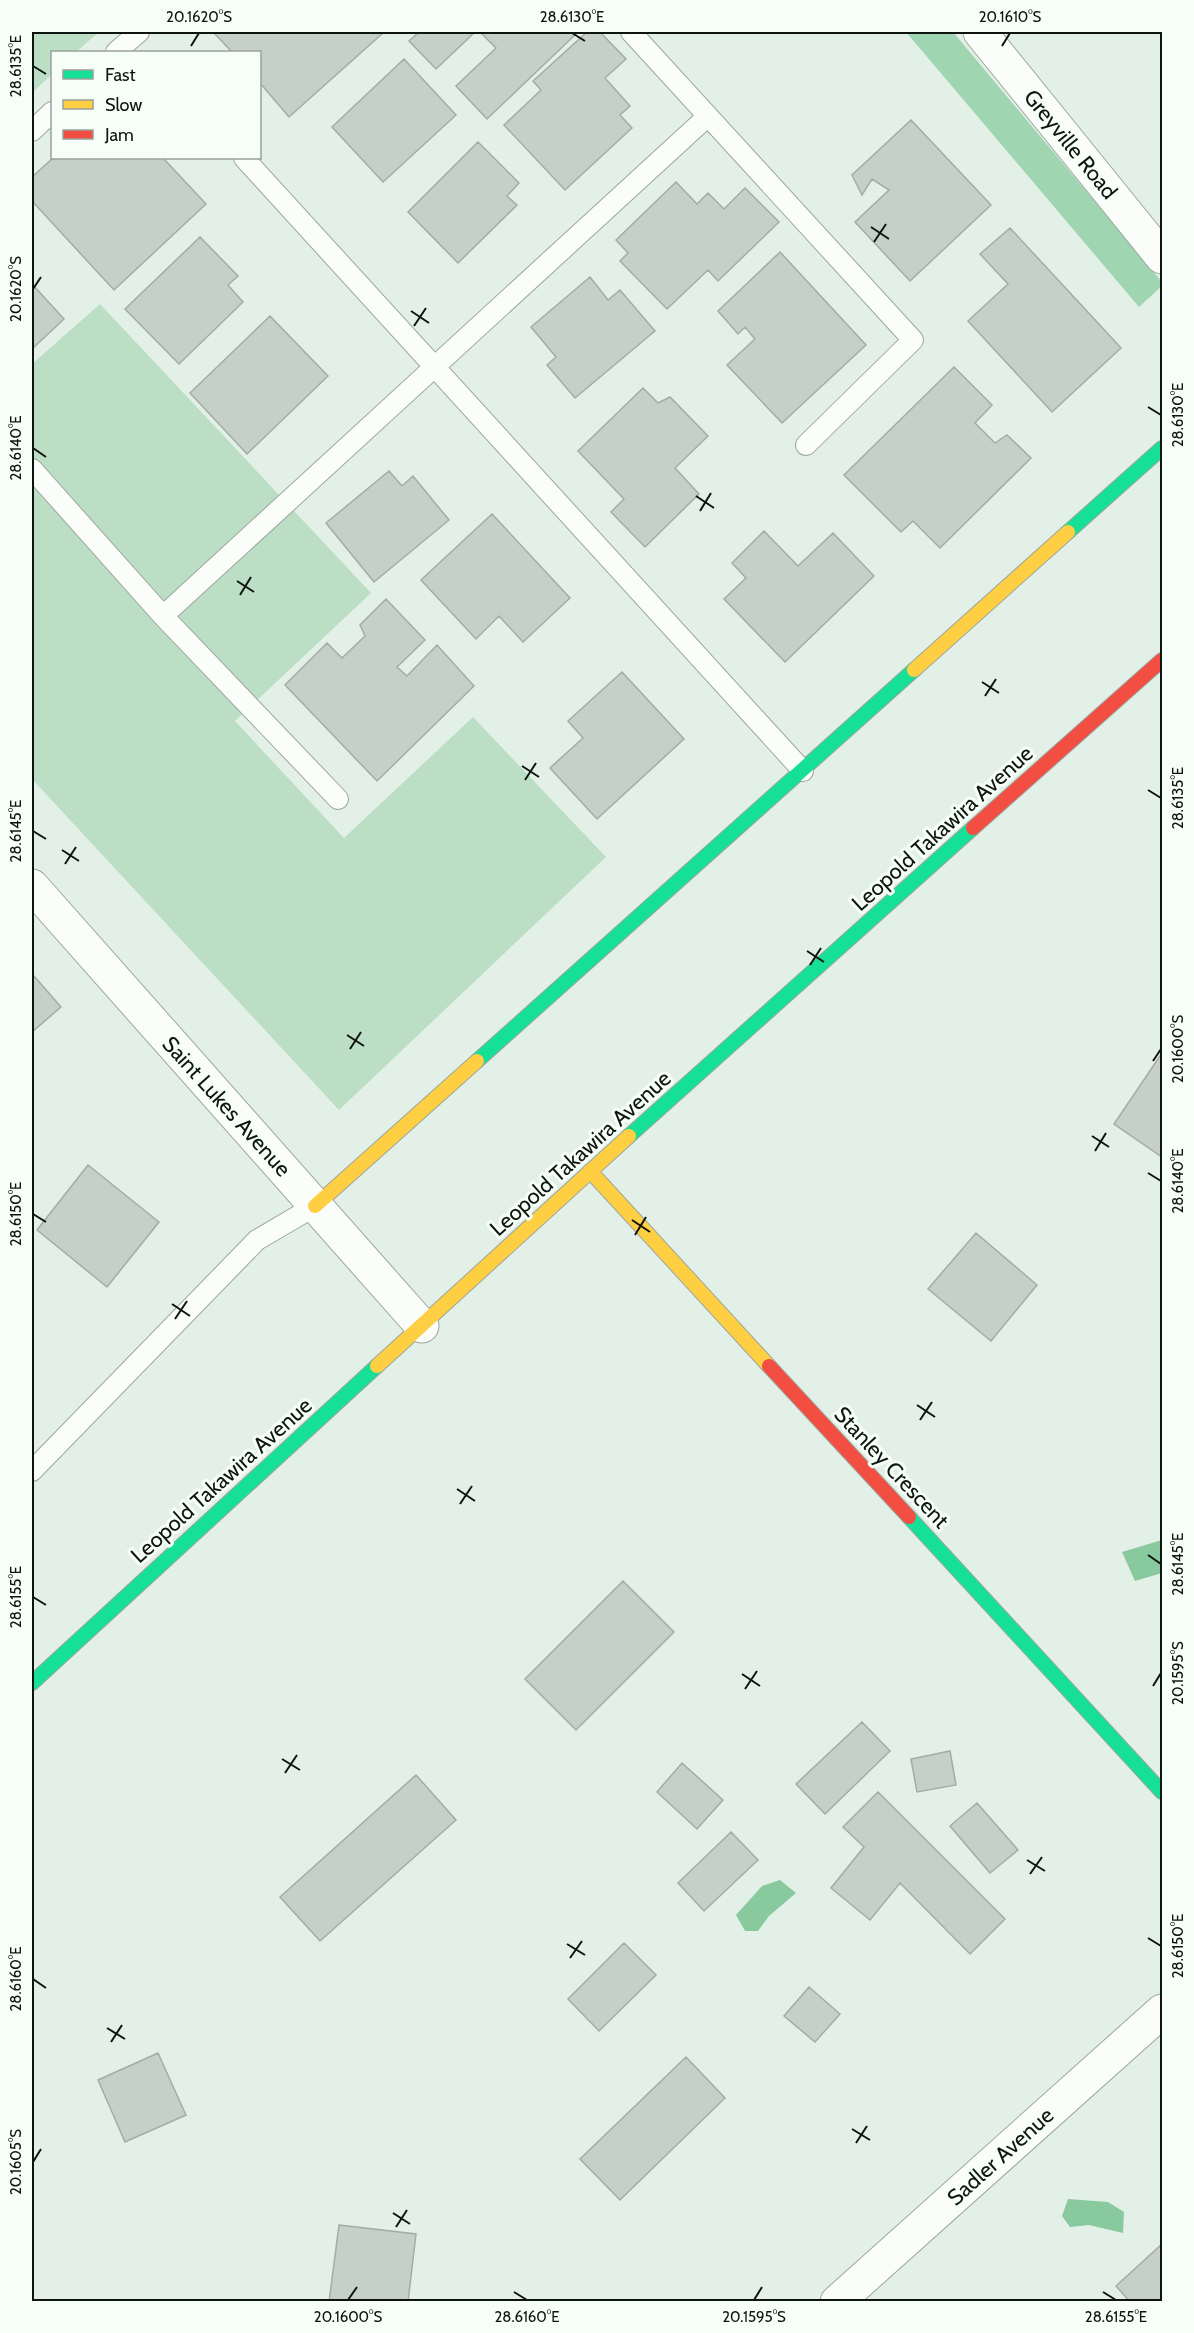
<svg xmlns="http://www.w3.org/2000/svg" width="1194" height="2333" viewBox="0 0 1194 2333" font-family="Cabin,sans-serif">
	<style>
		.green { fill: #bbdec5 }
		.forest { fill: #a0d5b1 }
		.water { fill: #89c99e }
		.building { fill: #c5d0c8; stroke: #a3aca5; stroke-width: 1.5 }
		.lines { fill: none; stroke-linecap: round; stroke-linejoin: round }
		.lane-casing { stroke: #9ca69e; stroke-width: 22 }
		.street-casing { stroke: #9ca69e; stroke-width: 35 }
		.fast-casing { stroke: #9ca69e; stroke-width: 16 }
		.slow-casing { stroke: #9ca69e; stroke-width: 16 }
		.jam-casing { stroke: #9ca69e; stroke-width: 16 }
		.lane { stroke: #fbfdfb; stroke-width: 20 }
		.street { stroke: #fbfdfb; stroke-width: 33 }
		.fast { stroke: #16e098; stroke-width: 14 }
		.slow { stroke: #ffcf43; stroke-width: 14 }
		.jam { stroke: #f24e42; stroke-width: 14 }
		.ticks { fill: none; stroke: #0e1510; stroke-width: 2 }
		.labels { text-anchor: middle; stroke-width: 6; stroke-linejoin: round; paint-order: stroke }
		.street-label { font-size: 22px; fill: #0e1510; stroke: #f5fef7 }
		.neatline { fill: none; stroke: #0e1510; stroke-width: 2 }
		.ticks-label { font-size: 15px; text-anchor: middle; fill: #0e1510 }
	</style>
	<rect width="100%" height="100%" fill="#e3f0e7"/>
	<path class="green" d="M32 32H99L76 52H52V74L32 93Z
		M100 304 371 593 235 721 344 838 473 717 606 857 339 1110 32 779V364Z"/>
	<path class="forest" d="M906 32H953L1162 282V286L1139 307Z"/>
	<path class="water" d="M1162 1540V1573L1135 1581 1122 1552Z
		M780 1880 796 1893 769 1916 758 1931H745L736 1915 762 1886Z
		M1068 2199 1108 2202 1124 2212 1123 2233 1089 2225 1070 2227 1062 2216Z"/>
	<path class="building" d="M213 32H382L383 33 289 117 260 83V52H232Z
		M419 32H475L436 69 409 41Z
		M480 32H578L487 119 456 86 496 48Z
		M587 32H600L626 59 605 78 630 106 620 115 632 128 565 190 504 125 541 90 533 81Z
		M404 59 456 115 383 182 332 127Z
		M911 120 991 205 910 281 855 222 889 190 872 179 862 195 852 175Z
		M478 142 519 183 507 196 517 205 458 263 408 212Z
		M53 158H163L206 204 114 290 32 201V177Z
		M676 182 697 204 708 193 724 209 745 188 779 222 718 281 708 270 667 309 620 261 628 253 616 240Z
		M1010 228 1121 348 1052 412 968 321 1008 284 980 254Z
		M200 237 238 276 228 285 243 302 179 364 125 309Z
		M780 252 866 345 782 423 727 365 755 339 745 327 738 334 718 311Z
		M590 277 608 300 620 290 655 331 575 398 547 365 556 357 531 327Z
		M32 284 64 319 32 349Z
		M270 316 328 376 247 454 190 393Z
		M954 367 992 405 975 423 995 443 1007 435 1031 458 940 548 913 521 901 532 844 475Z
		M643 388 658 403 670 397 708 436 675 468 699 494 645 547 611 512 624 499 578 451Z
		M389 471 402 486 413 476 449 520 374 582 326 523Z
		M492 514 570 598 523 642 499 616 476 639 421 580Z
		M764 531 798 566 833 533 874 576 785 662 724 599 746 578 732 563Z
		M386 599 425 640 397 667 407 676 437 645 474 686 377 781 285 685 327 643 342 658 365 636 360 625Z
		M622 672 684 739 597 819 550 768 583 738 568 721Z
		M34 976 61 1007 32 1032V978Z
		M1162 1053V1157L1114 1124Z
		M88 1165 159 1222 107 1287 37 1230Z
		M976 1233 1037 1285 991 1341 928 1289Z
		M623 1581 674 1632 576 1730 525 1679Z
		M862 1722 890 1751 825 1814 796 1784Z
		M950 1751 956 1785 917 1792 911 1759Z
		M682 1763 723 1800 697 1829 657 1792Z
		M416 1775 456 1820 320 1941 280 1897Z
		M878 1792 1005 1919 970 1954 900 1883 870 1920 831 1888 864 1847 843 1827Z
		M977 1803 1018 1850 990 1873 950 1826Z
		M731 1832 758 1860 704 1911 678 1883Z
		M624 1943 656 1975 599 2031 568 1999Z
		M809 1987 840 2014 815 2042 784 2016Z
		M158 2053 186 2115 125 2142 98 2080Z
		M686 2057 725 2098 620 2200 580 2159Z
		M339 2225 416 2234 408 2302H329Z
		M1162 2244V2302H1130L1116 2286Z"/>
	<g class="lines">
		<g class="lane-casing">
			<path id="lane" d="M631 32 913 340 806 445
				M116 52 139 32
				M32 131 52 112
				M244 158 803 771
				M32 469 163 616 338 799
				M163 616 708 116
				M32 1471 257 1240 315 1206"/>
		</g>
		<g class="street-casing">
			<path id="street" d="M980 32 1162 257
				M32 886 422 1326
				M837 2302 1162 2011"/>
		</g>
		<g class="fast-casing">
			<path id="fast" d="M1068 532 1162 448
				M477 1061 914 670
				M629 1136 973 828
				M909 1517 1162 1792
				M32 1683 377 1366"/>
		</g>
		<g class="slow-casing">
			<path id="slow" d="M914 670 1068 532
				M590 1171 769 1366
				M315 1206 477 1061
				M377 1366 629 1136"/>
		</g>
		<g class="jam-casing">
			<path id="jam" d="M973 828 1162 660
				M769 1366 909 1517"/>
		</g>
		<use href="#lane" class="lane"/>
		<use href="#street" class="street"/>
		<use href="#fast" class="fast"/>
		<use href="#slow" class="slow"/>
		<use href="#jam" class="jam"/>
	</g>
	<path class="ticks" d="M572 33 585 41M191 46 199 33M1002 46 1010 33M33 66 46 74M871 227 889 239M874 242 886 224M33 289 41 277M411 311 429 323M414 326 426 308M1148 407 1161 415M33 448 46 457M696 496 714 508M700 511 711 493M237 581 254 592M240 595 251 577M982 682 999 693M985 696 996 679M522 766 539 777M525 780 536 763M1148 790 1161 798M33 831 46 839M62 850 79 861M65 864 76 847M807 951 824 962M810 965 821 948M347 1035 364 1046M350 1049 361 1032M1153 1061 1161 1049M1092 1136 1109 1147M1095 1151 1106 1133M1148 1173 1161 1181M33 1214 46 1222M632 1220 650 1232M635 1235 646 1217M172 1304 190 1316M175 1319 187 1301M917 1405 935 1417M920 1420 932 1402M457 1489 475 1501M460 1504 472 1486M1148 1555 1161 1564M33 1597 46 1605M742 1674 760 1686M1153 1686 1161 1673M745 1689 757 1671M282 1759 300 1770M285 1773 297 1755M1027 1860 1045 1871M1030 1874 1042 1857M1148 1938 1161 1946M567 1944 585 1955M570 1958 582 1941M33 1979 46 1988M107 2028 125 2039M111 2042 122 2025M852 2129 870 2140M856 2143 867 2126M33 2162 41 2149M393 2213 410 2224M396 2227 407 2210M514 2292 527 2300M1103 2292 1116 2300M348 2300 357 2287M754 2300 762 2287"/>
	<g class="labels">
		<g class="street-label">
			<text transform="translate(1071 144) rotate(51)" y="8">Greyville Road</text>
			<text transform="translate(942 828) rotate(-42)" y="8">Leopold Takawira Avenue</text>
			<text transform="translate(227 1106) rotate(48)" y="8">Saint Lukes Avenue</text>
			<text transform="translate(580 1153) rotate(-42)" y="8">Leopold Takawira Avenue</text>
			<text transform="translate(892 1467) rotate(47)" y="8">Stanley Crescent</text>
			<text transform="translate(221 1480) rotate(-42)" y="8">Leopold Takawira Avenue</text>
			<text transform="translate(1000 2156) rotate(-42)" y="8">Sadler Avenue</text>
		</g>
	</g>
	<rect width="1194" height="2333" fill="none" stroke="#f5fef7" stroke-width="66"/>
	<rect x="51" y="51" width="210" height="108" fill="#f5fef7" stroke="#99a19b" stroke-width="1.5"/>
	<rect x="63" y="70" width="30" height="9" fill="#16e098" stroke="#99a19b" stroke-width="1.5"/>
	<text x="105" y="81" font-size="18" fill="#0e1510">Fast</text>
	<rect x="63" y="100" width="30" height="9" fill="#ffcf43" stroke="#99a19b" stroke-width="1.5"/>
	<text x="105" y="111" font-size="18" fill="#0e1510">Slow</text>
	<rect x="63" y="130" width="30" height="9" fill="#f24e42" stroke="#99a19b" stroke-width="1.5"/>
	<text x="105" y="141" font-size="18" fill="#0e1510">Jam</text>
	<rect x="33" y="33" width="1128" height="2267" class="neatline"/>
	<g class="ticks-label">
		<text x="199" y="22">20.1620°S</text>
		<text x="572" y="22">28.6130°E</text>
		<text x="1010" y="22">20.1610°S</text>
		<text transform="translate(16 66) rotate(-90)" y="5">28.6135°E</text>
		<text transform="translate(16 289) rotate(-90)" y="5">20.1620°S</text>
		<text transform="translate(1178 415) rotate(-90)" y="5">28.6130°E</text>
		<text transform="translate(16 448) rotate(-90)" y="5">28.6140°E</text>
		<text transform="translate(1178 798) rotate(-90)" y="5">28.6135°E</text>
		<text transform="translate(16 831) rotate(-90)" y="5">28.6145°E</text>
		<text transform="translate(1178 1049) rotate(-90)" y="5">20.1600°S</text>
		<text transform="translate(1178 1181) rotate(-90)" y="5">28.6140°E</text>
		<text transform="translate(16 1214) rotate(-90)" y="5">28.6150°E</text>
		<text transform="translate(1178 1564) rotate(-90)" y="5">28.6145°E</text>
		<text transform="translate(16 1597) rotate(-90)" y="5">28.6155°E</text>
		<text transform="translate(1178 1673) rotate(-90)" y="5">20.1595°S</text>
		<text transform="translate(1178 1946) rotate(-90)" y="5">28.6150°E</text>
		<text transform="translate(16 1979) rotate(-90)" y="5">28.6160°E</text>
		<text transform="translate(16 2162) rotate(-90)" y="5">20.1605°S</text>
		<text x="348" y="2322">20.1600°S</text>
		<text x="527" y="2322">28.6160°E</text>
		<text x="754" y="2322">20.1595°S</text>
		<text x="1116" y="2322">28.6155°E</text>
	</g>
</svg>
